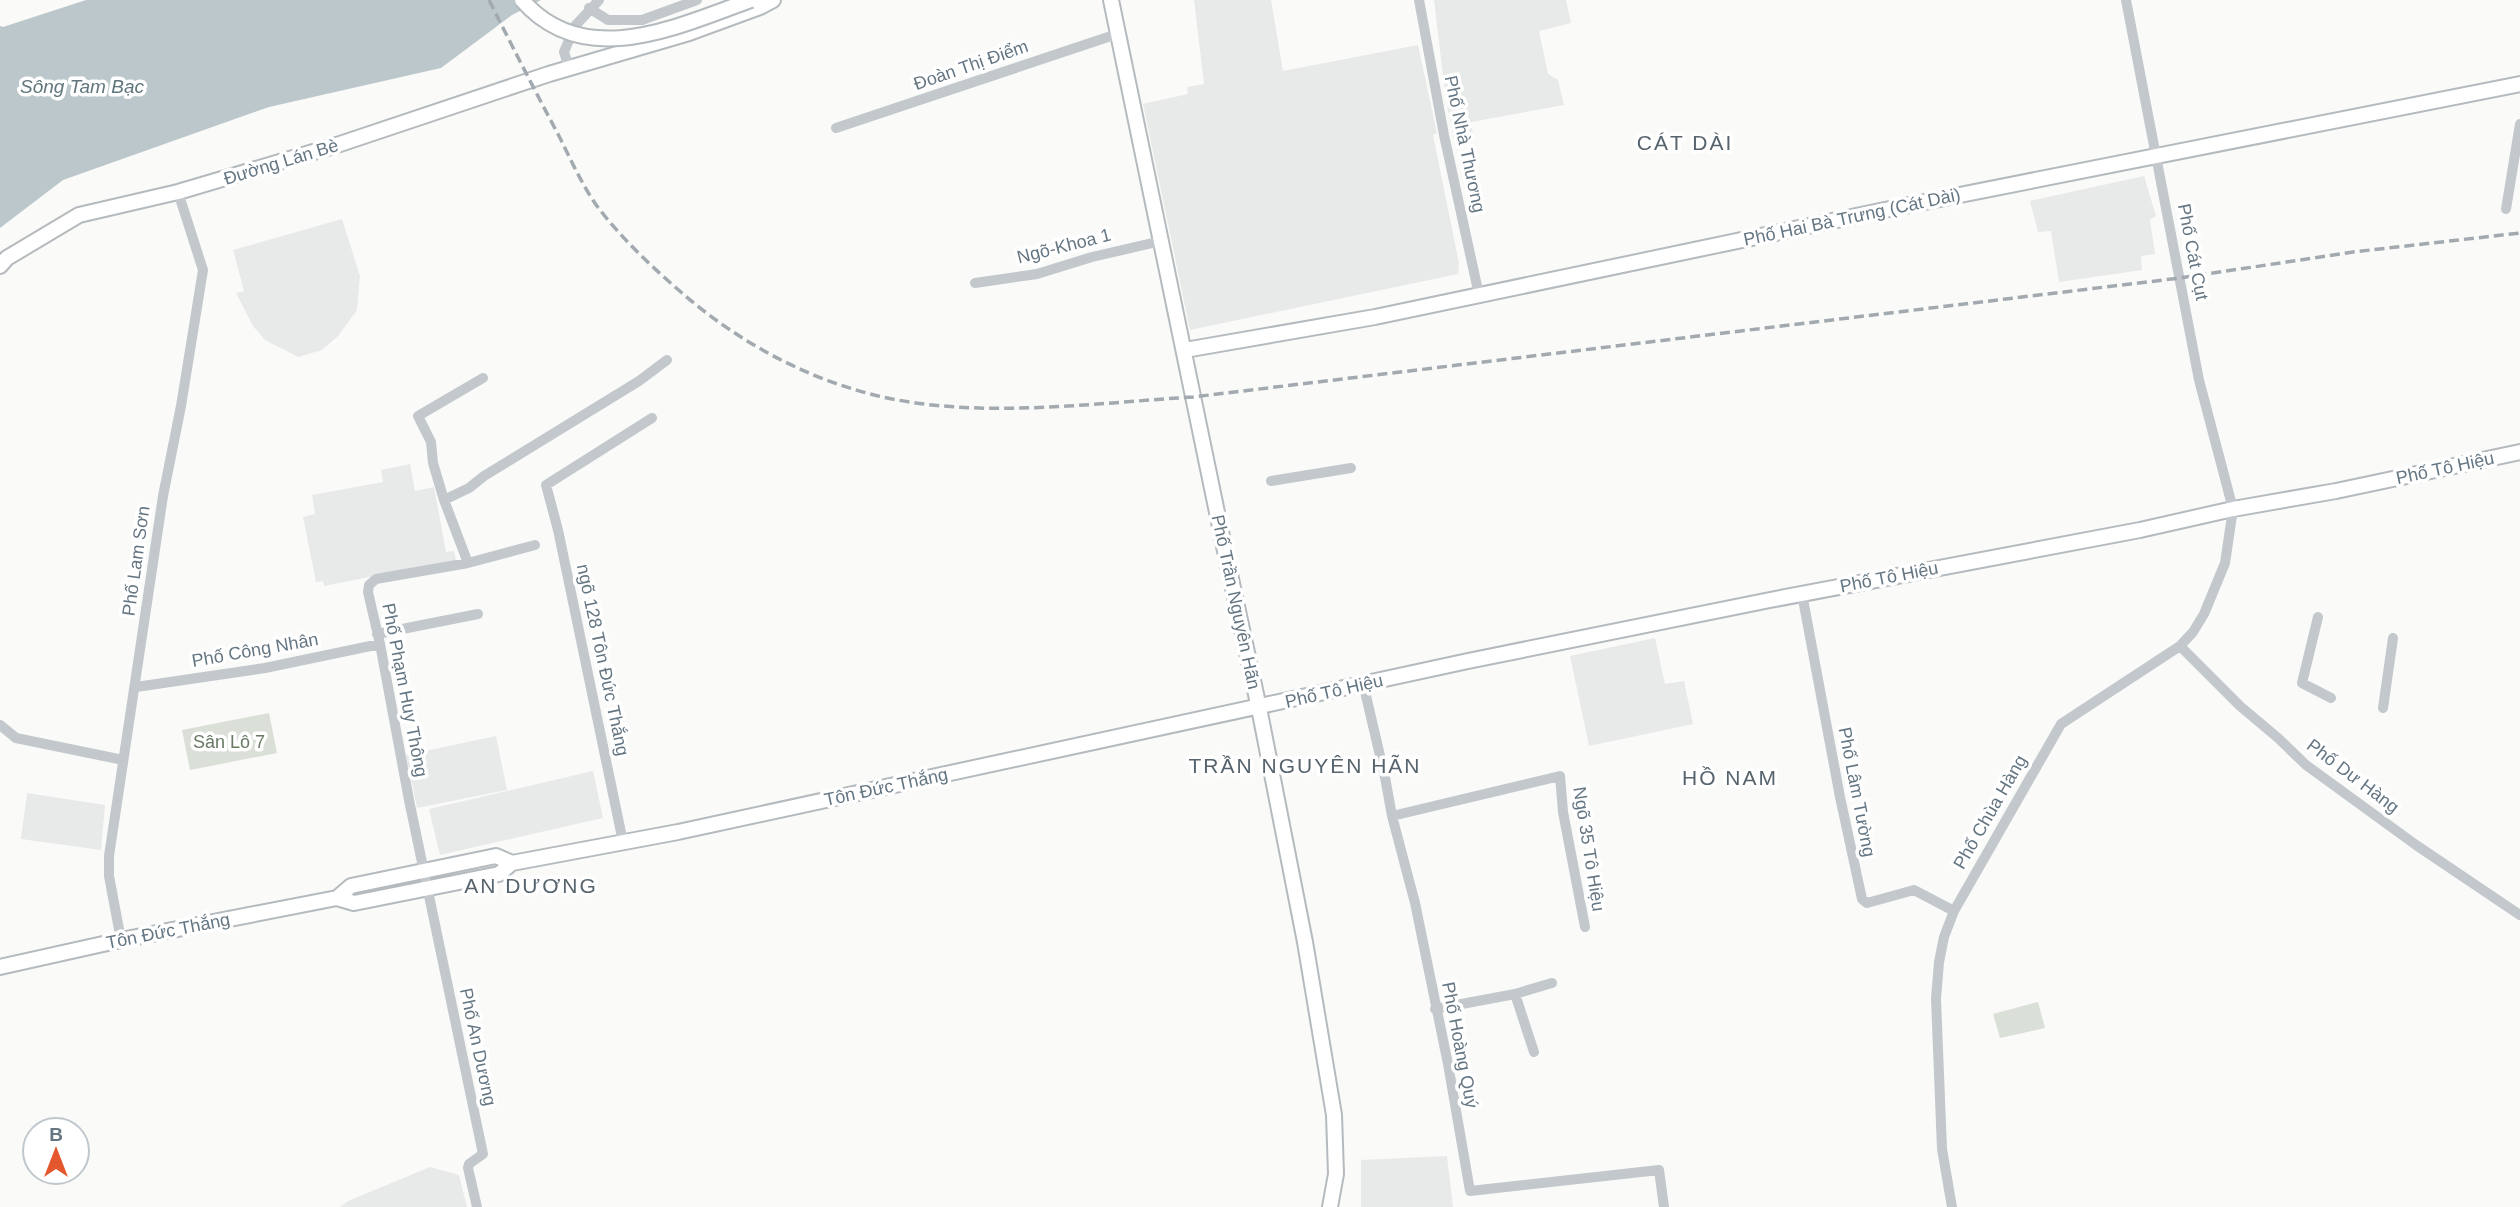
<svg xmlns="http://www.w3.org/2000/svg" width="2520" height="1207" viewBox="0 0 2520 1207" font-family="Arial,sans-serif">
	<style>
		.built { fill: #e8e9e9 }
		.green { fill: #dadfd7 }
		.water { fill: #bbc7cb }
		.lines { fill: none; stroke-linecap: round; stroke-linejoin: round }
		.major-casing { stroke: #b5babe; stroke-width: 18 }
		.minor { stroke: #c3c8cc; stroke-width: 10 }
		.major { stroke: #fff; stroke-width: 14 }
		.rail { stroke: #a2aab0; stroke-width: 3.5; stroke-dasharray: 10 5; stroke-linecap: butt }
		.major-bridge-casing { stroke: #b5babe; stroke-width: 18; stroke-linecap: butt }
		.major-bridge { stroke: #fff; stroke-width: 14 }
		.labels { text-anchor: middle; stroke-width: 7; stroke-linejoin: round; paint-order: stroke }
		.street-label { font-size: 18px; fill: #657683; stroke: #fff }
		.park-label { font-size: 18px; fill: #687a64; stroke: #fff }
		.water-label { font-size: 19px; font-style: italic; fill: #60757c; stroke: #fff }
		.quarter-label { font-size: 21px; letter-spacing: 2px; fill: #57646e; stroke: #fff }
	</style>
	<rect width="100%" height="100%" fill="#fafaf8"/>
	<path class="built" d="M1194 0H1271L1283 71 1418 45 1437 133 1433 135 1459 263 1458 274 1190 330 1143 104 1188 94 1187 87 1204 84Z
		M1434 0H1566L1571 23 1539 31 1548 74 1558 80 1564 105 1471 122 1473 135 1454 139 1446 101Z
		M2144 176 2156 216 2150 220 2155 254 2141 256 2142 270 2059 282 2051 231 2038 232 2030 201Z
		M342 219 360 276 357 310 338 336 322 350 298 357 265 340 253 326 236 293 244 291 233 250Z
		M410 464 415 491 434 487 446 552 454 551 456 560 324 586 323 581 316 582 303 517 315 514 312 495 383 482 381 470Z
		M1655 638 1665 684 1684 681 1693 724 1589 746 1570 656Z
		M496 736 507 790 417 808 406 755Z
		M593 771 603 818 440 855 429 809Z
		M27 793 105 805 101 850 21 839Z
		M1447 1156 1453 1207H1361V1160Z
		M430 1167 459 1175 467 1207H340L348 1201Z"/>
	<path class="green" d="M269 713 277 753 190 770 182 730Z
		M2038 1002 2045 1028 2000 1038 1993 1014Z"/>
	<path class="water" d="M86 0H541L512 15 441 68 269 107 63 180 0 228V26L3 27Z"/>
	<g class="lines">
		<g class="major-casing">
			<path id="major" d="M1111 0 1225 551 1259 708 1305 942 1334 1115 1336 1174 1330 1207
				M0 266 7 258 79 215 178 192 337 145 549 74 689 33 760 7 773 0
				M1185 350 1375 317 1899 207 2520 84
				M337 898 351 886 496 856 512 863
				M0 967 121 940 337 898 354 903 499 874 512 863 678 832 1468 661 1770 600 2140 530 2233 509 2336 491 2520 452"/>
		</g>
		<path class="minor" d="M1419 0 1444 135 1479 295
			M589 8 608 20H642L697 0
			M569 68 564 52 575 26 599 0
			M836 128 1117 34
			M2506 209 2520 124
			M975 283 1037 274 1092 257 1161 241
			M1271 481 1351 468
			M444 500 469 488 484 476 639 381 667 360
			M468 563 444 500 433 463 431 442 418 416 483 378
			M1802 594 1840 797 1862 899 1867 903 1914 890 1954 911
			M2318 617 2302 683 2331 698
			M377 634 478 614
			M2180 646 2240 706 2278 738 2306 765 2416 845 2520 915
			M1363 683 1385 777 1392 816 1415 903 1448 1064 1470 1191 1659 1170 1664 1207
			M136 687 265 668 380 644
			M2383 708 2393 638
			M0 725 16 738 123 760
			M1392 816 1560 776 1563 812 1585 927
			M623 842 558 530 546 485 652 418
			M121 940 109 876V856L163 496 181 406 203 270 178 192
			M1515 994 1534 1052
			M1435 1009 1515 994 1552 983
			M477 1207 468 1168 469 1164 483 1154 409 800 380 644 368 592 369 585 376 579 468 563 535 545
			M1952 1207 1942 1149 1936 999 1939 962 1944 937 1954 911 2061 724 2180 646 2193 632 2204 614 2225 563 2233 509 2199 380 2126 0"/>
		<use href="#major" class="major"/>
		<path class="rail" d="M489 0C512 46 535 91 559 136 571 160 582 185 597 206 621 238 652 267 682 293 742 345 814 383 892 399 990 418 1094 403 1193 397L2180 278 2353 252 2520 233"/>
		<g class="major-bridge-casing">
			<path id="major-bridge" d="M522 0C584 72 678 26 751 0"/>
		</g>
		<use href="#major-bridge" class="major-bridge"/>
	</g>
	<g class="labels">
		<g class="street-label">
			<text transform="translate(971 65) rotate(-19)" y="6">Đoàn Thị Điểm</text>
			<text transform="translate(1465 144) rotate(78)" y="6">Phố Nhà Thương</text>
			<text transform="translate(281 162) rotate(-17)" y="6">Đường Lán Bè</text>
			<text transform="translate(1852 217) rotate(-12)" y="6">Phố Hai Bà Trưng (Cát Dài)</text>
			<text transform="translate(1064 246) rotate(-14)" y="6">Ngõ-Khoa 1</text>
			<text transform="translate(2193 252) rotate(79)" y="6">Phố Cát Cụt</text>
			<text transform="translate(2445 468) rotate(-12)" y="6">Phố Tô Hiệu</text>
			<text transform="translate(136 561) rotate(-82)" y="6">Phố Lam Sơn</text>
			<text transform="translate(1889 577) rotate(-11)" y="6">Phố Tô Hiệu</text>
			<text transform="translate(1236 602) rotate(78)" y="6">Phố Trần Nguyên Hãn</text>
			<text transform="translate(255 650) rotate(-10)" y="6">Phố Công Nhân</text>
			<text transform="translate(603 660) rotate(78)" y="6">ngõ 128 Tôn Đức Thắng</text>
			<text transform="translate(405 690) rotate(79)" y="6">Phố Phạm Huy Thông</text>
			<text transform="translate(1334 691) rotate(-13)" y="6">Phố Tô Hiệu</text>
			<text transform="translate(2353 776) rotate(37)" y="6">Phố Dư Hàng</text>
			<text transform="translate(886 787) rotate(-12)" y="6">Tôn Đức Thắng</text>
			<text transform="translate(1857 792) rotate(79)" y="6">Phố Lâm Tường</text>
			<text transform="translate(1990 812) rotate(-60)" y="6">Phố Chùa Hàng</text>
			<text transform="translate(1589 849) rotate(81)" y="6">Ngõ 35 Tô Hiệu</text>
			<text transform="translate(168 931) rotate(-11)" y="6">Tôn Đức Thắng</text>
			<text transform="translate(1460 1045) rotate(79)" y="6">Phố Hoàng Quý</text>
			<text transform="translate(478 1047) rotate(78)" y="6">Phố An Dương</text>
		</g>
		<g class="park-label">
			<text x="229" y="748">Sân Lô 7</text>
		</g>
		<g class="water-label">
			<text x="82" y="93">Sông Tam Bạc</text>
		</g>
		<g class="quarter-label">
			<text x="1685" y="150">CÁT DÀI</text>
			<text x="1305" y="773">TRẦN NGUYÊN HÃN</text>
			<text x="1730" y="785">HỒ NAM</text>
			<text x="531" y="893">AN DƯƠNG</text>
		</g>
	</g>
	<g transform="translate(56 1151)"><circle r="33" fill="#ffffff" stroke="#c1c8cd" stroke-width="2"/>
	<path d="M0-5L12 26L0 18L-12 26Z" fill="#e4572e"/>
	<text y="-10" font-size="19" font-weight="bold" text-anchor="middle" fill="#657683">B</text>
	</g>
</svg>
